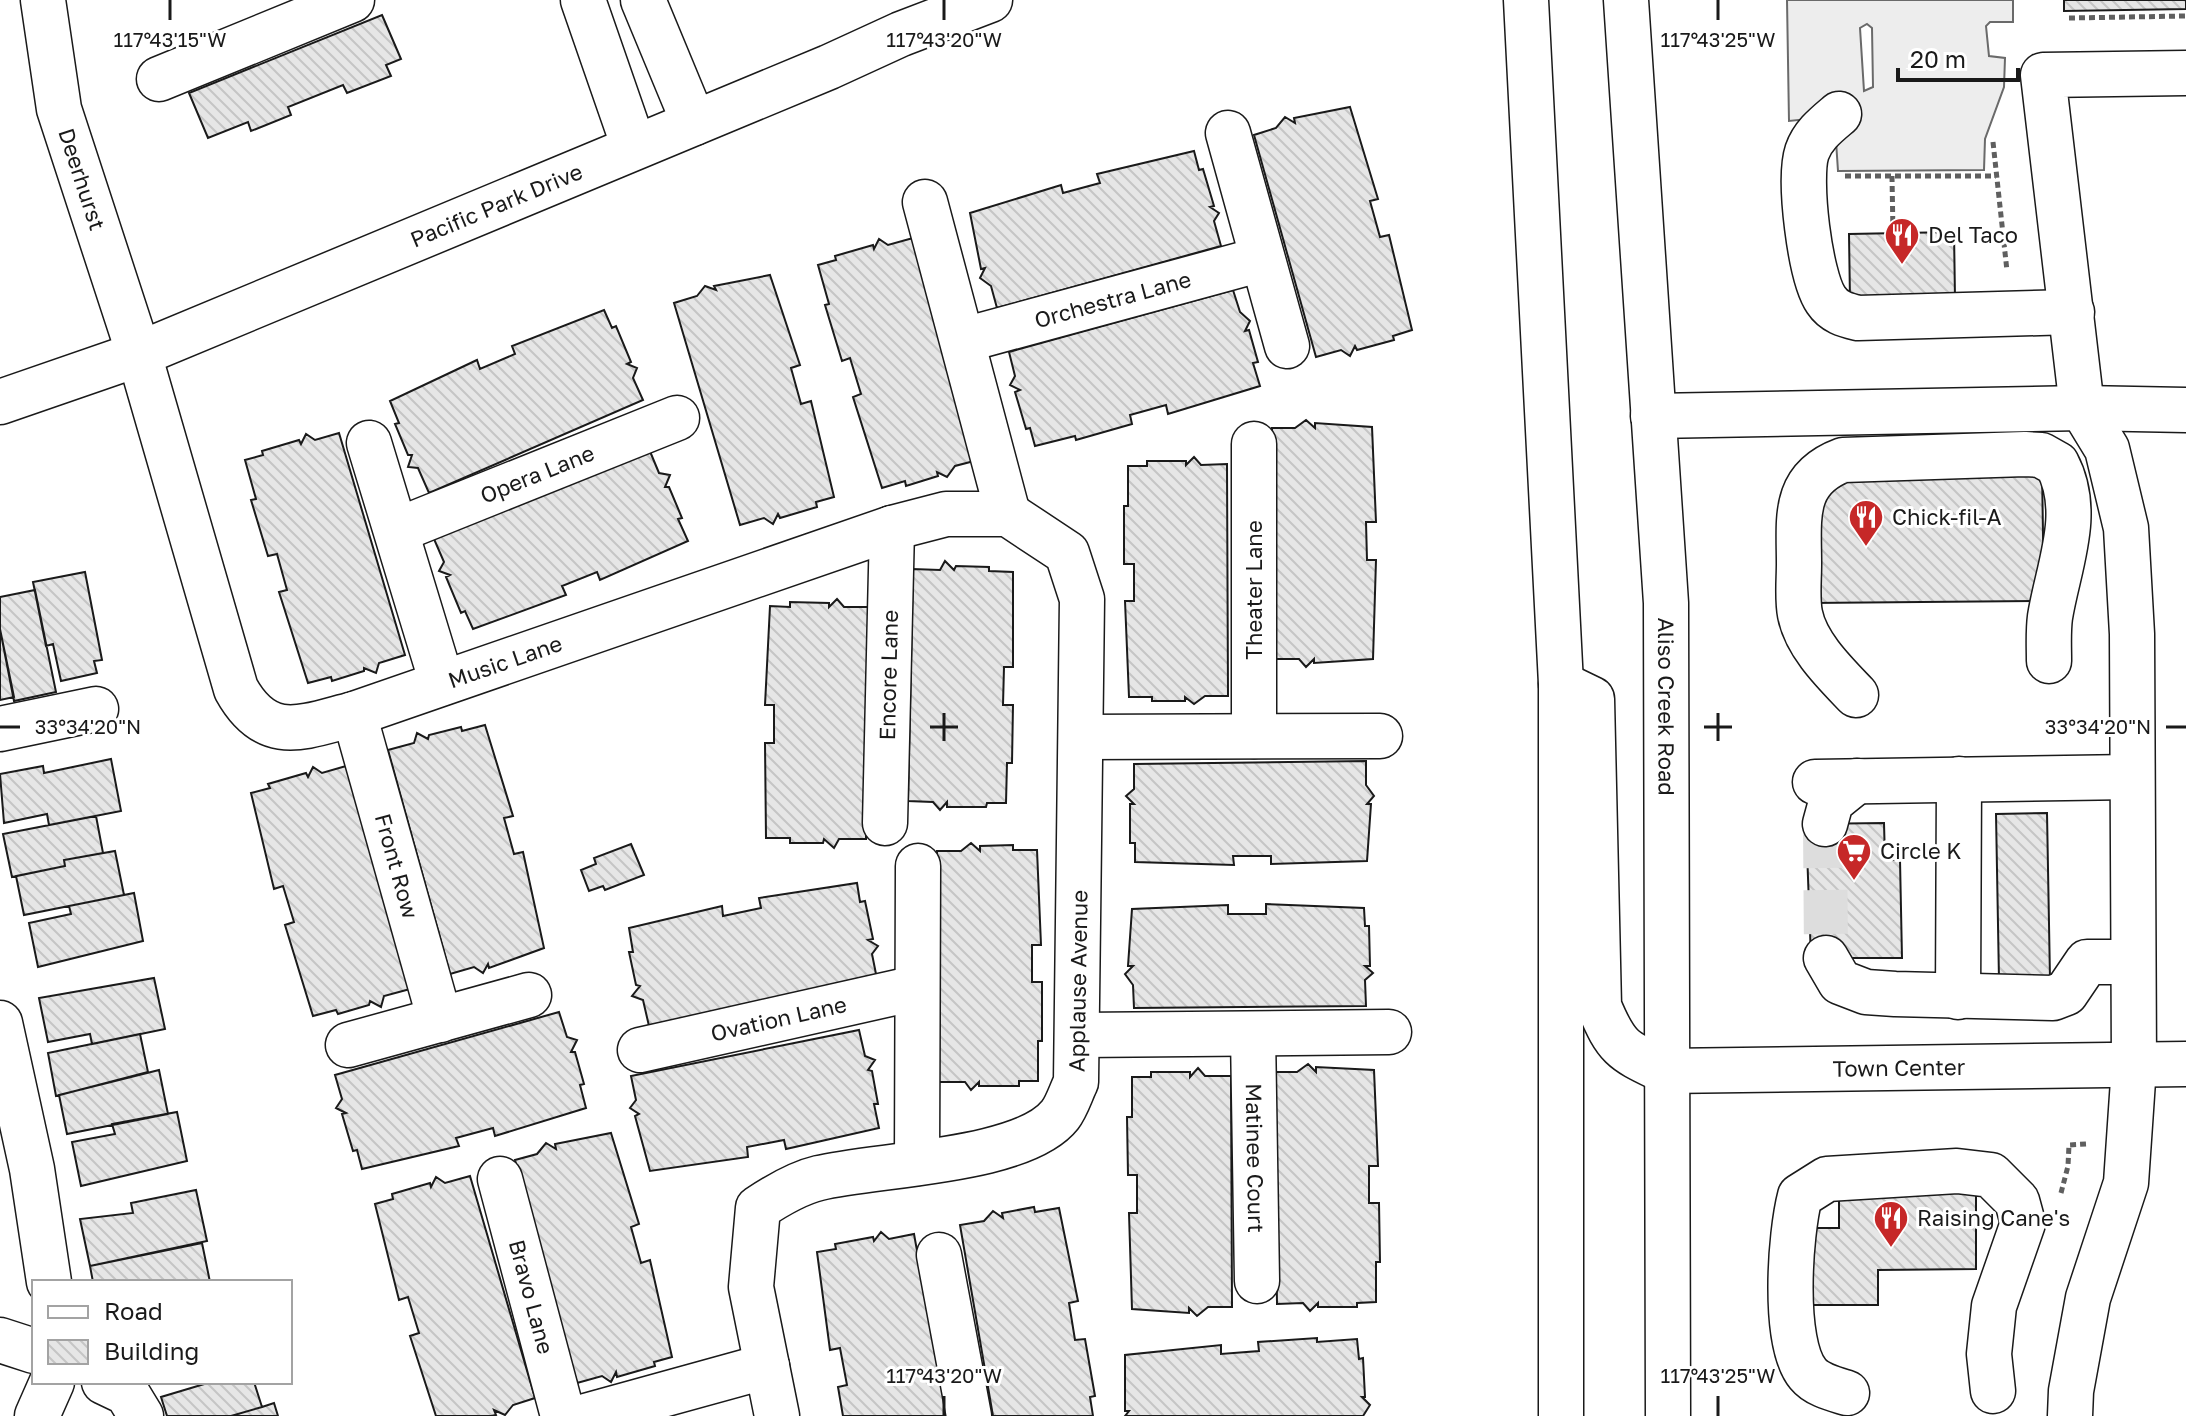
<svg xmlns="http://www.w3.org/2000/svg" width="2186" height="1416" viewBox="0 0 2186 1416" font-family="'Golos Text',sans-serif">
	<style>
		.built { fill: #ededed; stroke: #6a6a6a; stroke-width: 2; fill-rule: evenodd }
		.building { fill: url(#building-back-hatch); stroke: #1a1a1a; stroke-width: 2 }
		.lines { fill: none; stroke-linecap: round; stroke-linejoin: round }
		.minor-tunnel { stroke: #ddd; stroke-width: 44; stroke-dasharray: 44 22; stroke-linecap: butt }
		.minor-casing { stroke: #1a1a1a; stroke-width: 47 }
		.major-casing { stroke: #1a1a1a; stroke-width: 47 }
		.path { stroke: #5f5f5f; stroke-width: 5; stroke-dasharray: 6 4; stroke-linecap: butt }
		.minor { stroke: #fff; stroke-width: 44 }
		.major { stroke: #fff; stroke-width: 44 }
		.ticks { fill: none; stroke: #1a1a1a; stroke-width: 3 }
		.labels { text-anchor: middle; stroke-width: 6; stroke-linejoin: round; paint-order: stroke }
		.street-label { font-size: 22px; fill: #1a1a1a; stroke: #fff }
		.poi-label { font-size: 22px; fill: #1a1a1a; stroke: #fff; text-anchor: start }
		.ticks-label { font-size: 20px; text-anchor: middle; fill: #1a1a1a; stroke: #fff; stroke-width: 6; stroke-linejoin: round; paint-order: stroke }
	</style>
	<defs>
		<pattern id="building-back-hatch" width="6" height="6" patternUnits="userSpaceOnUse" patternTransform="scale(2)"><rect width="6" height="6" fill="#e6e6e6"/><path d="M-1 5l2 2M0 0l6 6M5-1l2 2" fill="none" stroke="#c5c5c5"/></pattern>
	</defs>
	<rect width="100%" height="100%" fill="#fff"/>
	<path class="built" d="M1787 0H2013V22H1990L1986 26 1989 56 2005 58 2004 87 1985 139 1984 170 1838 171 1836 141 1808 119 1789 121ZM1867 24 1872 28 1873 87 1864 91 1860 28Z"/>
	<path class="building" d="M2064 0H2186V9L2064 11Z
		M382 15 401 59 386 65 391 76 347 93 343 85 288 107 291 115 251 131 248 122 208 138 189 93Z
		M1350 107 1378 199 1370 201 1380 237 1389 235 1412 330 1393 336 1394 340 1357 350 1355 346 1350 356 1341 350 1316 357 1254 135 1276 128 1285 117 1295 123 1294 118Z
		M1194 151 1199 170 1203 169 1214 206 1210 207 1219 213 1214 221 1221 246 997 308 991 286 980 278 985 268 981 269 970 213 1061 185 1063 193 1100 183 1097 174Z
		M1954 232 1955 298 1850 300 1849 234Z
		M913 238 978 460 955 466 947 477 937 472 938 476 906 486 905 481 882 488 853 397 861 394 850 358 842 361 825 305 829 304 818 265 836 260 835 256 873 245 874 249 879 239 888 245Z
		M770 275 800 365 791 368 801 404 811 401 834 497 816 502 817 507 780 518 778 514 773 524 764 518 740 525 674 303 697 296 705 286 716 290 714 286Z
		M1233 290 1240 312 1250 321 1245 331 1249 330 1258 362 1253 363 1260 386 1168 414 1166 405 1130 415 1132 424 1076 440 1075 436 1035 446 1030 428 1026 429 1015 392 1020 390 1010 385 1015 376 1009 352Z
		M604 310 612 328 616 326 631 362 627 364 637 368 633 378 643 400 429 493 418 468 408 467 412 455H408L395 424 399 423 390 401 477 360 480 369 515 354 512 346Z
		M1306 420 1315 428V423L1372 427 1376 522H1366L1367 560H1376L1373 659 1314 663V659L1306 667 1299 659H1274L1272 428H1295Z
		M339 433 405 655 379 663 376 673 364 668V671L332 681 331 677 308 683 279 592 287 590 277 554 268 556 251 500 256 499 245 460 263 455 262 451 299 440 301 444 306 434 315 440Z
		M649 449 659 473 670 475 665 487H669L682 518 678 519 688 541 600 580 597 572 562 586 566 595 473 629 465 611 461 613 446 577 450 575 439 571 444 562 434 539Z
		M1194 457 1201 465 1227 464 1228 696H1205L1194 704 1185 697V701H1152V697H1129L1125 601H1134V564H1124V506H1128V466H1147V461H1186V465Z
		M2042 468 2044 601 1810 603 1809 507 1839 477Z
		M945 561 954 570 956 566 989 567V571L1013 572V667H1004L1003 705H1013L1012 763H1007L1006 803H987L986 807H947V802L940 810 933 802 908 801 913 569 940 570Z
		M85 572 102 660 94 661 97 673 61 681 53 644 46 646 33 582Z
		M35 590 56 692 14 701 0 629V597Z
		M837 599 844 607H869L866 839H839L834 848 824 839 823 843H790V838H766L765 743H774V705H765L770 606 790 607V602L829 603V607Z
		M0 629 14 697 0 700Z
		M485 725 513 816 504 818 514 854 523 852 544 948 489 968 488 964 483 973 474 967 450 974 388 750 414 743 417 733 428 739 429 735 461 727 462 731Z
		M111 759 121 811 49 825 47 814 4 823 0 774 43 766 44 773Z
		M1366 761V785L1374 796 1367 804H1371L1367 861 1271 864V856H1233L1234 865 1135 862V843H1130V804H1134L1126 796 1134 789V764Z
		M346 766 410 989 384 996 381 1007 370 1001 369 1005 338 1014 336 1010 313 1016 285 925 294 922 283 886 274 889 251 793 270 788 268 784 306 773 308 777 313 767 322 773Z
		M2047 813 2050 979 1999 980 1996 814Z
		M96 816 103 853 64 860 65 866 12 877 3 834Z
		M1884 823 1885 860H1900L1902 958H1811L1806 824Z
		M971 843 980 851V846L1013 845V850H1037L1041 945H1032V982H1042V1041H1038V1081H1019V1086H979V1082L971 1090 965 1082H939L937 851H961Z
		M631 844 644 875 605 890 603 886 589 891 581 870 596 864 594 858Z
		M115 851 124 895 24 915 16 876 65 866 64 860Z
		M857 883 860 902 865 901 873 939 868 940 878 946 872 954 877 979 649 1026 643 1000 632 996 640 986 636 985 629 952H633L629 928 722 906 723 916 761 908 759 898Z
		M134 893 143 941 38 967 29 923 71 914 69 906Z
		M1266 904 1364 908 1365 926H1369L1370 966H1365L1373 973 1365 980 1366 1006 1134 1008 1133 985 1125 974 1133 966H1128L1132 909 1228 905V914H1266Z
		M154 978 165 1029 92 1044 90 1034 48 1042 39 998Z
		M559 1012 567 1037 577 1040 571 1052H575L584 1084 580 1085 586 1108 495 1136 493 1128 456 1138 459 1146 362 1169 357 1150 353 1151 342 1114 346 1113 336 1108 342 1099 335 1075Z
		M859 1030 865 1056 875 1060 868 1070 872 1071 878 1104H874L879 1128 786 1149 784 1140 747 1147 748 1157 650 1171 635 1116 639 1114 630 1108 636 1100 631 1076Z
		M140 1034 148 1072 56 1096 48 1053Z
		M1308 1064 1316 1072V1067L1374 1070 1378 1166H1369V1203H1379L1380 1262H1376V1302L1357 1303V1307H1318V1303L1310 1311 1303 1303 1277 1304 1274 1072H1297Z
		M1198 1068 1205 1076H1231L1232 1307H1208L1197 1316 1189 1308V1313L1132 1309 1129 1213H1137V1175H1128L1127 1117H1132V1077H1151V1072H1190V1077Z
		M159 1070 168 1114 67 1134 59 1095Z
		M177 1112 187 1161 81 1186 72 1142 115 1134 112 1124Z
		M611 1133 639 1224 631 1227 641 1263 650 1260 672 1357 654 1362 655 1366 617 1377 616 1372 611 1382 602 1376 577 1383 515 1160 537 1154 546 1143 556 1149 555 1144Z
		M470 1176 535 1398 513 1405 505 1415 494 1410 496 1415 491 1416H436L410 1336 419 1333 408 1297 399 1300 375 1204 393 1199 392 1194 430 1183 431 1187 436 1177 445 1183Z
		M196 1190 207 1241 90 1266 80 1219 133 1213 131 1203Z
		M1976 1190V1269L1878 1270V1305H1806V1228H1839V1191Z
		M1034 1207 1035 1212 1059 1208 1078 1301 1069 1303 1075 1340 1085 1339 1095 1396 1090 1397 1093 1416H993L960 1225 984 1221 993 1211 1003 1218 1002 1213Z
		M881 1232 889 1239 914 1234 947 1416H843L838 1387 847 1385 840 1348 830 1350 817 1252 836 1249 835 1244 873 1237 874 1241Z
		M202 1243 210 1282H93L90 1266Z
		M1317 1338V1342L1357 1339 1359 1359 1363 1358 1365 1397H1362L1370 1405 1363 1416H1125L1129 1411H1125V1355L1221 1345V1354L1259 1351 1258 1342Z
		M211 1382H254L262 1407 231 1416H167L161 1397Z
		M274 1403 278 1416H231L262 1407Z"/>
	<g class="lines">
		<path class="minor-tunnel" d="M1825 824 1826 958"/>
		<g class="minor-casing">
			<g id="minor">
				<path id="s1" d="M43 0 59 109 139 354 236 689C267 745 303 727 354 714L892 528 946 514H1008L1067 553 1082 599 1076 1082C1071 1092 1067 1106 1060 1115 1023 1162 877 1164 819 1178 798 1183 776 1196 758 1208L751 1287 777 1416"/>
				<path d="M583 0 634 147"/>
				<path d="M643 0 694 123"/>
				<path d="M159 79 352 0"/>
				<path d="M1839 114C1826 125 1813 135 1807 152 1798 179 1810 277 1826 300 1834 312 1845 315 1858 318L2072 312"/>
				<path d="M1228 133 1287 346"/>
				<path d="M925 202 1008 514"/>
				<path id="s2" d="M964 340 1262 259"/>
				<path d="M1653 416 2082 408 2186 410"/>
				<path d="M369 443 442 683"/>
				<path d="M1254 444V736"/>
				<path id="s3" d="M398 530 677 418"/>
				<path d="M1856 695C1835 673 1806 645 1800 614 1797 599 1799 580 1799 564 1799 518 1792 479 1843 460L2025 454 2041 455 2057 464C2083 513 2058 567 2050 617 2048 632 2049 647 2049 661"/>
				<path id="s4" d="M354 714 440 1020"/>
				<path d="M0 729 96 709"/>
				<path d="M1081 737 1380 736"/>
				<path d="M1815 782 2132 777"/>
				<path id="s5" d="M885 823 892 528"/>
				<path d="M1825 824 1831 802 1857 781"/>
				<path d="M1826 958 1840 982 1866 992 1895 994 2053 998 2066 993 2087 962H2132"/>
				<path d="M1958 997 1959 779"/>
				<path d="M0 1023 32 1169 49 1282"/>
				<path id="s6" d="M1253 1034 1257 1281"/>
				<path d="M1080 1035 1389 1032"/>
				<path d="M348 1045 529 995"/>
				<path id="s7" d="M640 1050 916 988"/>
				<path id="s8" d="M1665 1071 2186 1064"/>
				<path d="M917 1163 918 866"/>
				<path id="s9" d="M500 1179 563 1416"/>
				<path d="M939 1255 969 1416"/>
				<path d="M0 1340 34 1351"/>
				<path d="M104 1382 127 1393 141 1416"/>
				<path d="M1847 1393C1834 1389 1817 1385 1808 1374 1782 1343 1790 1234 1800 1196L1827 1179 1957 1171 1991 1175 2017 1201 2023 1223 1994 1306 1989 1354 1993 1391"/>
				<path d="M37 1416 52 1382"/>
				<path d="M586 1416 767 1366"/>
				<path d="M2070 1416 2071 1391 2088 1298 2126 1183 2134 1066 2132 634 2126 528 2107 449 2082 408 2043 75 2186 73"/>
			</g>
		</g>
		<g class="major-casing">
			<g id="major">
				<path d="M1526 0 1561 684V1416"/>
				<path id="s10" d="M1626 0 1666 603 1668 1416"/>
				<path id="s11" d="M0 402 139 354 829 67 901 34 990 0"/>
				<path d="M1561 684 1592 699 1599 1006C1617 1050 1624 1051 1665 1071"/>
			</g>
		</g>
		<path class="path" d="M2069 18 2186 16
			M1993 142 2007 271
			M1845 176H1996
			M1892 176 1893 233
			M2061 1193 2068 1166 2069 1145 2086 1144"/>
		<use href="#minor" class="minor"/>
		<use href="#major" class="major"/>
	</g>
	<path class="ticks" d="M170 0V20M944 0V20M1718 0V20M944 713V741M1718 713V741M0 727H20M930 727H958M1704 727H1732M2166 727H2186M944 1396V1416M1718 1396V1416"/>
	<defs>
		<g id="restaurant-pin" transform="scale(1.8)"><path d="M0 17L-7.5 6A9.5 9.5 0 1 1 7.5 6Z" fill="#c62828" stroke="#fff"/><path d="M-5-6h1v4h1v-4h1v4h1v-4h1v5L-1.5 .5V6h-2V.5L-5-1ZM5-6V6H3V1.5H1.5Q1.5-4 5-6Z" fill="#fff"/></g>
		<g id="supermarket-pin" transform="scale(1.8)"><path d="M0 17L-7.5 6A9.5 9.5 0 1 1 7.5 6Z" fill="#c62828" stroke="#fff"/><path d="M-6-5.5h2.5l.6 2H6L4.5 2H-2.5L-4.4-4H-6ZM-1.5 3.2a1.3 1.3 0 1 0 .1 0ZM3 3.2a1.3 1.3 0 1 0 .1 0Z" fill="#fff"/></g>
	</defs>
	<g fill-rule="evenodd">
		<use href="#restaurant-pin" x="1902" y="235"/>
		<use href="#restaurant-pin" x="1866" y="517"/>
		<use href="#supermarket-pin" x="1854" y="851"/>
		<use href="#restaurant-pin" x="1891" y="1218"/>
	</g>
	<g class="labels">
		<g class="street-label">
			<text dy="8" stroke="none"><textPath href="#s1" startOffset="184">Deerhurst</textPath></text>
			<text dy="8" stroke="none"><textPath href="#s11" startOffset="534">Pacific Park Drive</textPath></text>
			<text dy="8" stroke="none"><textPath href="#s2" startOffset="154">Orchestra Lane</textPath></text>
			<text dy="8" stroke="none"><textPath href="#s3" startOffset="150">Opera Lane</textPath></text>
			<text transform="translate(1254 590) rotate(-90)" y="8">Theater Lane</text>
			<text dy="8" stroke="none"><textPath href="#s1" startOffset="1012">Music Lane</textPath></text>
			<text dy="8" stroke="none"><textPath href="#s5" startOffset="148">Encore Lane</textPath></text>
			<text dy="8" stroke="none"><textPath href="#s10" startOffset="708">Aliso Creek Road</textPath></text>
			<text dy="8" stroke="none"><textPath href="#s4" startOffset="158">Front Row</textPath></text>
			<text transform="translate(1078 981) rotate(-89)" y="8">Applause Avenue</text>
			<text dy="8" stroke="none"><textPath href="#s7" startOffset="142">Ovation Lane</textPath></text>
			<text dy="8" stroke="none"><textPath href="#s8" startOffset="234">Town Center</textPath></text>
			<text dy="8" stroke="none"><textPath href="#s6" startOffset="124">Matinee Court</textPath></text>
			<text dy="8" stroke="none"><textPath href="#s9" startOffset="122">Bravo Lane</textPath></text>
		</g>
		<g class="poi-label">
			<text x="1928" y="243">Del Taco</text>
			<text x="1892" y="525">Chick-fil-A</text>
			<text x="1880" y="859">Circle K</text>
			<text x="1917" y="1226">Raising Cane's</text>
		</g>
	</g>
	<g class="ticks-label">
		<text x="170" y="47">117°43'15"W</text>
		<text x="944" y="47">117°43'20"W</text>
		<text x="1718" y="47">117°43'25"W</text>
		<text x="2098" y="734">33°34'20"N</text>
		<text x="88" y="734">33°34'20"N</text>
		<text x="944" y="1383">117°43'20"W</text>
		<text x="1718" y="1383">117°43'25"W</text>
	</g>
	<rect x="32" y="1280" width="260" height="104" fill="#ffffff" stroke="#a3a3a3" stroke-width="2"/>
	<rect x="48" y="1306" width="40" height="12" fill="#ffffff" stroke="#a3a3a3" stroke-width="2"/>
	<text x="104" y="1320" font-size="24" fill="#1a1a1a">Road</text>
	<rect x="48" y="1340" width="40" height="24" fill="url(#building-back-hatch)" stroke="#a3a3a3" stroke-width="2"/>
	<text x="104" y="1360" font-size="24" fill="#1a1a1a">Building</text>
	<path d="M1898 68v12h120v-12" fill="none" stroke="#1a1a1a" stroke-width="4"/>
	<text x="1910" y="68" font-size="24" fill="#1a1a1a" stroke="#ffffff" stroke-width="6" paint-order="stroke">20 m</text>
</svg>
